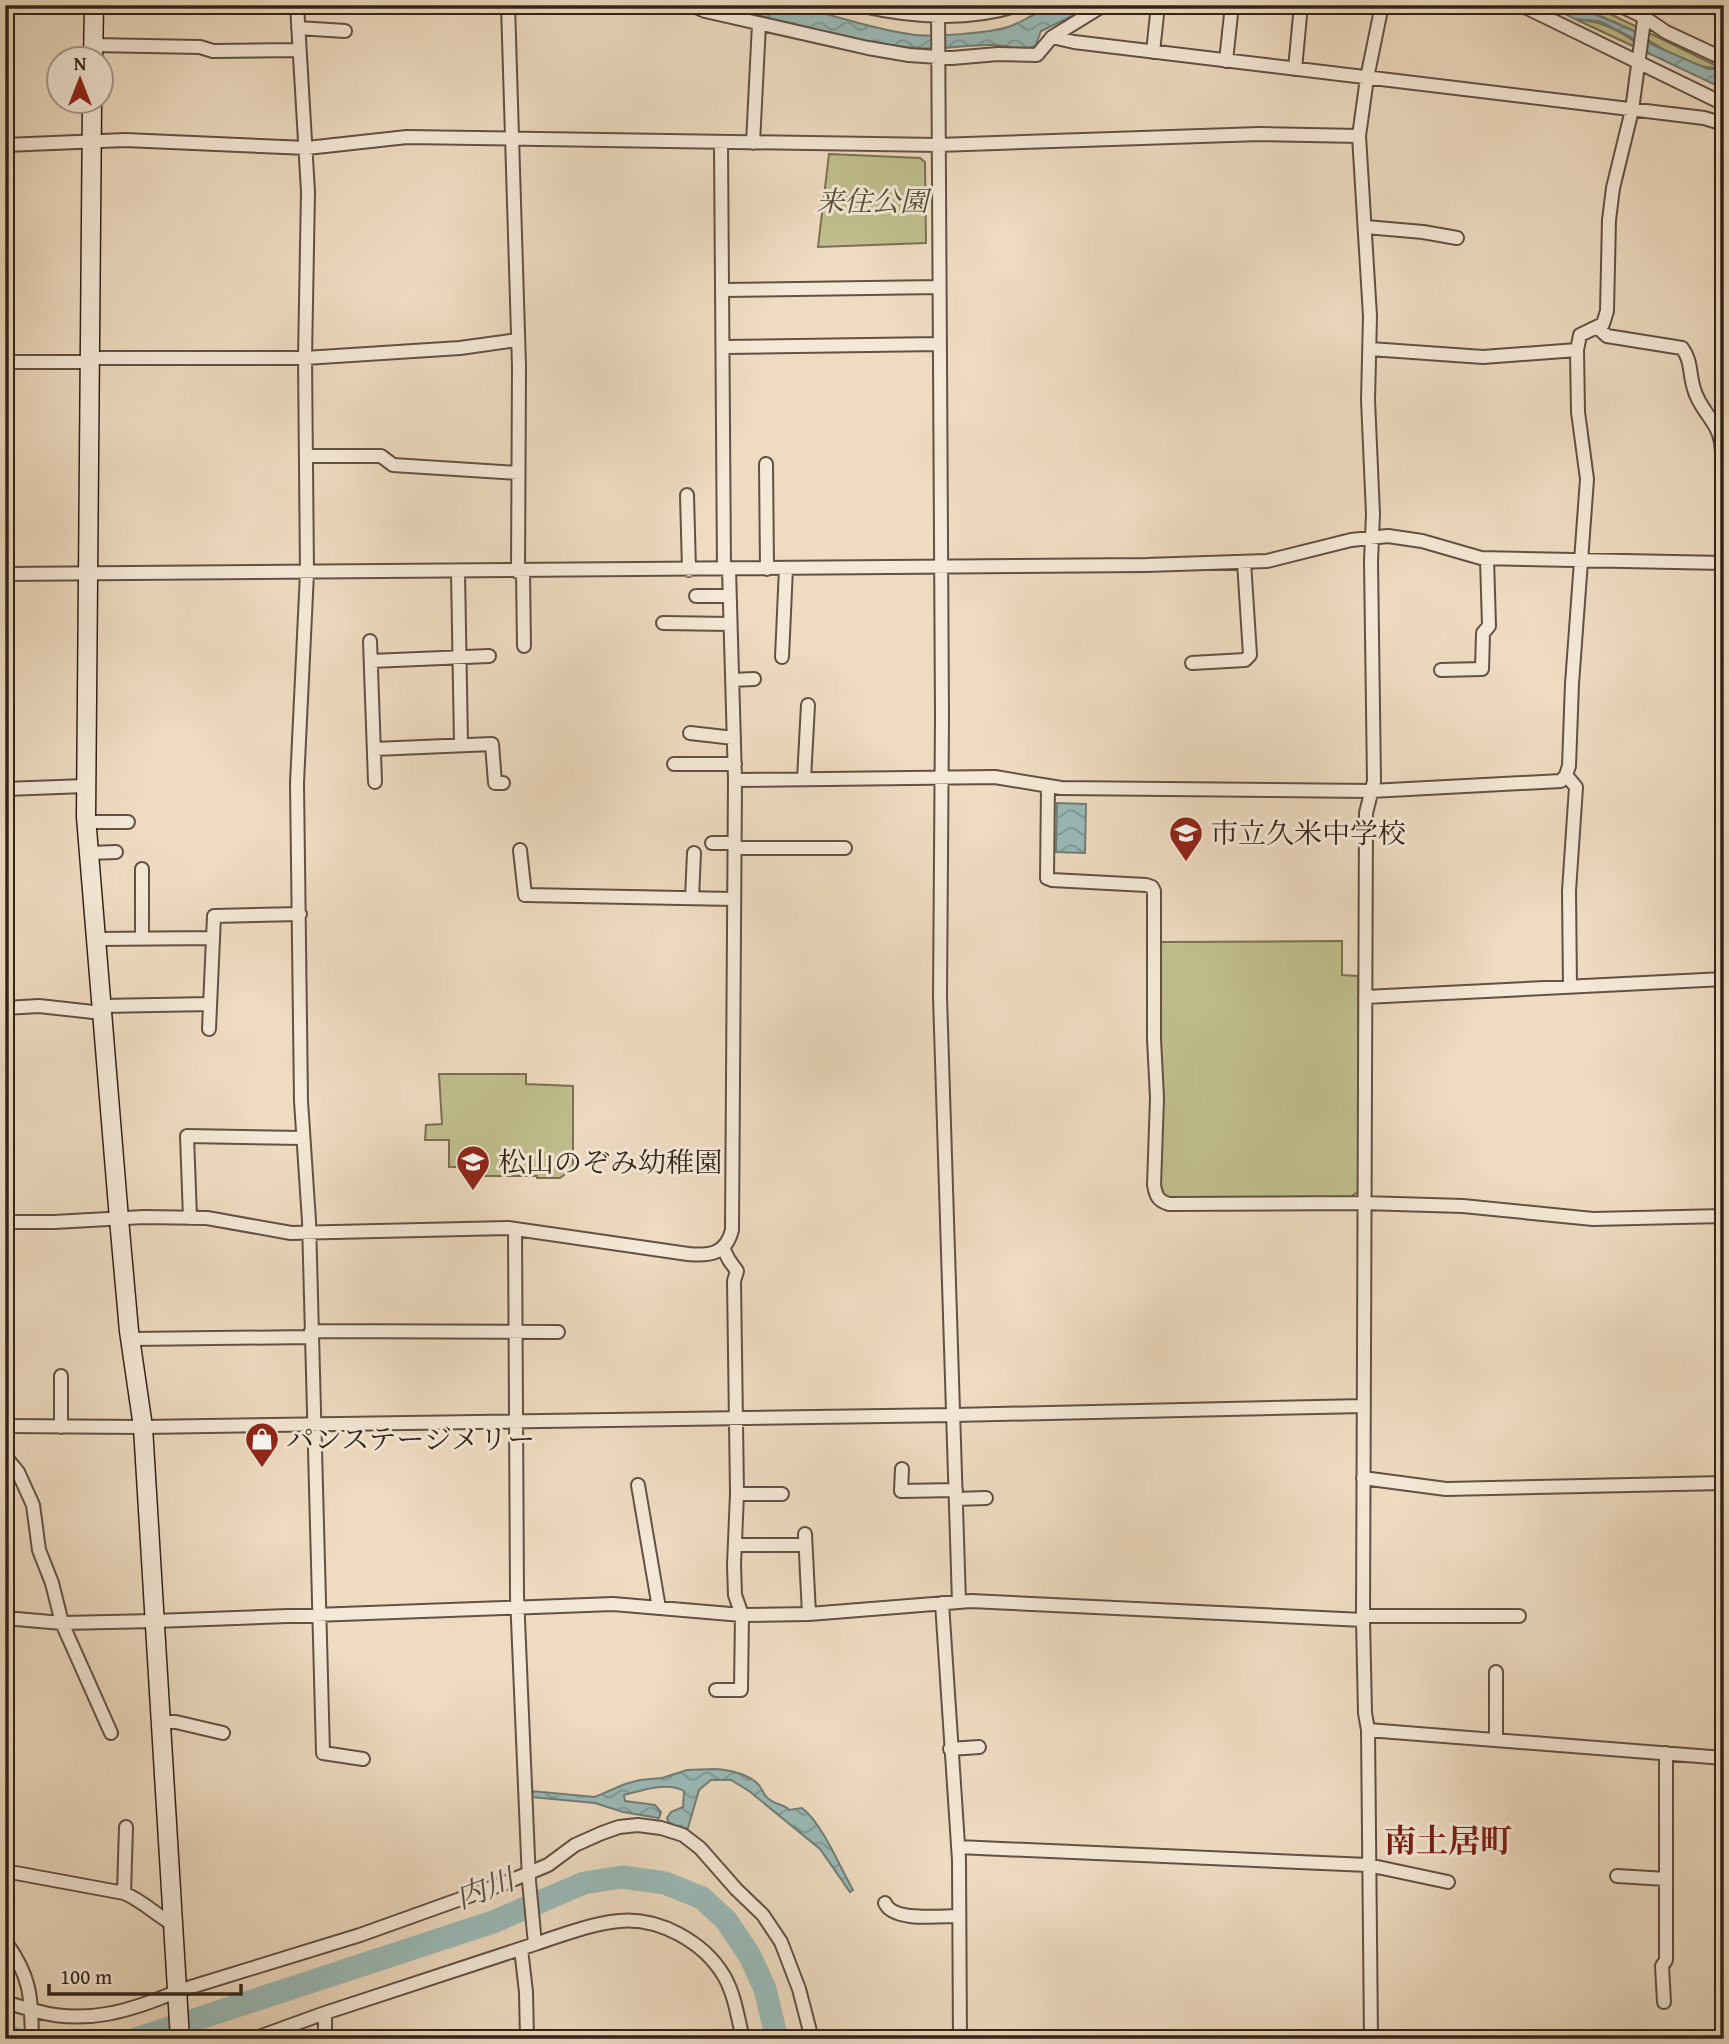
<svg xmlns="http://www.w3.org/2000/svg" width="1729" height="2044" viewBox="0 0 1729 2044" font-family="'Gentium Book Plus','Noto Serif JP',serif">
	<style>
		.green { fill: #c0be8d; stroke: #7a7054; stroke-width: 2 }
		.water { fill: url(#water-waves); stroke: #717e79; stroke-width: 2 }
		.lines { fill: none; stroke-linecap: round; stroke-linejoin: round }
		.river { stroke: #9abab8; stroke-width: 23 }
		.street-casing { stroke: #625144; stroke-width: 16 }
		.secondary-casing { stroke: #33231a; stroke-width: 21 }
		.street { stroke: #f4e8d6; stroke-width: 12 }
		.secondary { stroke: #f4e8d6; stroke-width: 18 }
		.labels { text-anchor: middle; stroke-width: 6; stroke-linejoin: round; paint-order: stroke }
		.park-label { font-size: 28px; font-style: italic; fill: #564a37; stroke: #f4e8d6 }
		.poi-label { font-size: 28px; fill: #33231a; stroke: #f4e8d6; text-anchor: start }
		.water-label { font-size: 30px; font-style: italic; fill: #525049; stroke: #f4e8d6 }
		.quarter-label { font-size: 32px; font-weight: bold; fill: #7a1f14; stroke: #f4e8d6 }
	</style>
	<defs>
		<pattern id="water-waves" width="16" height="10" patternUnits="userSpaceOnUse" patternTransform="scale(1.75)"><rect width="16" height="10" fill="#9abab8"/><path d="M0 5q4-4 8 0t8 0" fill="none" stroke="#7e9795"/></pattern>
	</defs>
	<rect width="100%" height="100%" fill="#eedbc0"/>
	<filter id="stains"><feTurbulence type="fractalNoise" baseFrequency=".00286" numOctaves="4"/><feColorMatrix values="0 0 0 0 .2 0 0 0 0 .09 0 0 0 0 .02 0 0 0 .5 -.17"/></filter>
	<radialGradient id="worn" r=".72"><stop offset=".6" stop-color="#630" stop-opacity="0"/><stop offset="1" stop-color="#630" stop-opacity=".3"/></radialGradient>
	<path class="green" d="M718 5H766L769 18 724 7Z
		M1573 5H1592L1721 68C1689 70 1660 46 1633 31 1614 20 1593 15 1573 5Z
		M1575 19C1607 22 1626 33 1650 54Z
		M829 154 920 158 925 162 926 243 818 247Z
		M1342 941V975L1358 976 1359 1191 1349 1198 1166 1200 1160 1191 1158 942Z
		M439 1074H526V1084L573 1086V1168L560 1178H537V1176H477V1167H449V1140H425L426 1125 442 1124Z"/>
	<path class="water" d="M766 5H811L815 11C845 19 880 30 909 34 932 38 991 33 1011 26 1022 22 1029 16 1040 12V8L1046 5H1081L1072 16 1041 31 1035 47C1022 51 1006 45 993 45 968 44 943 50 917 48 868 45 818 29 769 18Z
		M1548 5H1573L1634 31 1655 46 1708 69H1724V89L1650 54 1631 37 1599 21 1575 19Z
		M1057 803 1086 804 1085 853 1056 852Z
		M715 1769C729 1770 746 1773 757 1783 763 1788 762 1795 770 1800 776 1805 784 1804 789 1810L802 1808C822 1823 840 1867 853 1890L850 1892 820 1849 749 1791 731 1780H711L699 1790 687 1831 668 1822 667 1818 671 1812 683 1807 684 1791C666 1781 641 1791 624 1795L625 1801 655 1805 661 1812 659 1818 623 1812 595 1803 532 1797V1791L595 1797 625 1784 640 1780 662 1778 687 1770Z"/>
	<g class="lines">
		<path class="river" d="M5 2035 16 2039
			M136 2039 493 1922 584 1883 622 1877 665 1883 702 1898 726 1920 750 1956 765 1989 777 2039"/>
		<g class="street-casing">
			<path id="street" d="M297 5 308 192 305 358 307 573 297 783 301 1101 309 1221 323 1753 363 1759
				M508 5 519 366 518 572
				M691 5 705 11 868 48 909 55 952 58 998 54 1037 55 1052 37 1104 5
				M858 5C910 17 967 22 1018 5
				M938 5 942 716 940 997 959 1602
				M1521 5 1724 104
				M1619 5 1644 17 1666 32 1724 59
				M298 28 345 31
				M1052 37 1074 42 1704 118 1724 124
				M93 45 200 47 213 51 298 50
				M1153 52 1158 5
				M1226 61 1232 5
				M1295 69 1301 5
				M721 143 724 569
				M753 143 759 24
				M5 145 125 140 307 148 407 137 938 145 1260 134 1359 136
				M1366 227 1423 232 1457 238
				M722 290 939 287
				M1597 327 1607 336 1682 348C1692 361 1689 374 1694 389 1699 409 1718 422 1721 442 1725 475 1721 509 1724 541
				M723 347 939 344
				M1370 349 1483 357 1577 350
				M89 358H305L460 348 517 340
				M5 362H89
				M306 456H381L393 465 518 473
				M766 464 767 569
				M687 495 689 570
				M729 569 735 780 995 777 1061 788 1371 791 1561 781 1566 775 1569 766 1572 684 1587 479 1578 412 1577 350 1580 335 1603 324 1607 311 1609 220 1613 188 1632 110 1646 5
				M458 572 461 744
				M523 572 524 646
				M5 574 1146 565 1267 561 1351 540 1388 536 1422 541 1481 558 1724 563
				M696 596H729
				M663 623 730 624
				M370 641 375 782
				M782 657 786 568
				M371 661 489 656
				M1192 663 1245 660 1250 655 1244 562
				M1441 670 1482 669 1483 633 1489 626 1487 559
				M732 680 754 679
				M690 733 734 738
				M375 749 492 744 495 783H503
				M674 764H735
				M1566 775 1576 787 1569 891 1570 987
				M804 779 808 705
				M1048 786 1047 878 1052 880 1146 885 1152 887 1154 891V1039L1157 1098 1154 1185C1156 1196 1158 1201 1169 1204L1363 1203 1463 1206 1593 1219 1724 1216
				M5 789 85 786
				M86 822H128
				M712 843H735
				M735 848H845
				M520 850 525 895 734 899
				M89 853 116 852
				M142 869V938
				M692 898 694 853
				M96 939 213 938
				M1365 997 1724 979
				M101 1006 210 1004
				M5 1008 39 1006 102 1013
				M209 1029 214 916 300 914
				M190 1218 187 1136 303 1138
				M5 1222H54L144 1217 207 1218 291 1233 508 1228 688 1254C710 1256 726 1254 732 1230L735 780
				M311 1331 558 1332
				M131 1339 311 1337
				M61 1376V1427
				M5 1426 143 1427 954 1415 1364 1406
				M5 1456 18 1472 33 1505 39 1550 52 1583 62 1623 111 1733
				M902 1469 901 1491 956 1490
				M1363 1478 1446 1489 1724 1483
				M638 1485 659 1608
				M737 1494H782
				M956 1499 986 1498
				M805 1534 809 1614
				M736 1545H805
				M942 1603 959 1860 960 2039
				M1363 1616H1519
				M5 1618 62 1623 155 1621 613 1604 742 1615 809 1614 971 1601 1363 1620
				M1496 1672V1740
				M716 1690H741L742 1615 735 1595 734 1565 737 1494 734 1281 737 1271 729 1260 723 1248
				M161 1722H176L223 1733
				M1368 1730 1724 1758
				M950 1749 979 1747
				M958 1847 1368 1865 1448 1882
				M5 1871 124 1893C143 1901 156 1915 174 1925
				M1617 1876 1666 1879
				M124 1893 126 1827
				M885 1903C893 1922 940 1916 959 1916
				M5 1941C31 1977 31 1995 32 2039
				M535 1944C562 1935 590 1924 619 1921 659 1917 704 1942 724 1976 735 1995 738 2019 743 2039
				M521 1949 526 1992 527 2039
				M5 2001C15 2006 26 2008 36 2011 86 2025 131 2011 178 1991L360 1935 505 1883 548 1865 575 1845 602 1833 619 1827 638 1825 661 1828 683 1835 700 1848 736 1889 763 1915 781 1942 799 1989 812 2039
				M1664 2002 1662 1966 1666 1960V1753
				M253 2039 325 2013
				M325 2039V2013L535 1944 529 1881 517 1596 515 1229
				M1371 2039 1368 1730 1365 1713 1363 1620 1366 813 1374 781 1371 561 1373 514 1368 400 1370 316 1359 136 1367 78 1382 5"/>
		</g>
		<g class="secondary-casing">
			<path id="secondary" d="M93 60 94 5
				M92 102 86 817 119 1219 129 1331 143 1427 180 2039"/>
		</g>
		<use href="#street" class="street"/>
		<use href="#secondary" class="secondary"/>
	</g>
	<defs>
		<g id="school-pin" transform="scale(1.75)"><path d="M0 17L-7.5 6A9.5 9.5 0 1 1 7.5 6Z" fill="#8f2418" stroke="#f4e8d6"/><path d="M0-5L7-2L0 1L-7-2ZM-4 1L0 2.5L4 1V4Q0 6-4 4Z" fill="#fff"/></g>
		<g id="shop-pin" transform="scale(1.75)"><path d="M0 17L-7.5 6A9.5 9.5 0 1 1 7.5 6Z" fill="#8f2418" stroke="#f4e8d6"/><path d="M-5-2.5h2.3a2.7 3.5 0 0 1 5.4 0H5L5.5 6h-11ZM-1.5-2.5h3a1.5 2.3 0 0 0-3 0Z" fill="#fff"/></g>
	</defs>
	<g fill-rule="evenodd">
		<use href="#school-pin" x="1186" y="833"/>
		<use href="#school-pin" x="473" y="1162"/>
		<use href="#shop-pin" x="262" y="1439"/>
	</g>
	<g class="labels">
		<g class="park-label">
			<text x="872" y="211">来住公園</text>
		</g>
		<g class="poi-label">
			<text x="1210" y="843">市立久米中学校</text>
			<text x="498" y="1172">松山のぞみ幼稚園</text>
			<text x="286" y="1449">パンステージメリー</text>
		</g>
		<g class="water-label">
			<text transform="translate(485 1889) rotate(-21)" y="10">内川</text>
		</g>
		<g class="quarter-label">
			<text x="1448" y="1852">南土居町</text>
		</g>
	</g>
	<rect width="1729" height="2044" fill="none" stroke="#eedbc0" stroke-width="28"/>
	<rect x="7" y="7" width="1715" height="2030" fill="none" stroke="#33231a" stroke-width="3.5"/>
	<rect x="14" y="14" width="1701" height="2016" fill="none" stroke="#33231a" stroke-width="2"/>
	<g transform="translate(80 80)"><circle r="33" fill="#f4e8d6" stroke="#a7998b" stroke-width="2"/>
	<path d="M0-5L12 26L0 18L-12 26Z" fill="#8f2418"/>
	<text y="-10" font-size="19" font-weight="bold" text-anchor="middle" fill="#33231a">N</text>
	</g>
	<path d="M49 1984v10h192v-10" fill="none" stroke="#33231a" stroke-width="3.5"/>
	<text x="60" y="1984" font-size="21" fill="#33231a" stroke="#f4e8d6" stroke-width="5" paint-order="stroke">100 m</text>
	<rect width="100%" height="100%" filter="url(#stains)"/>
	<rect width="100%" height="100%" fill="url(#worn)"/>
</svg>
